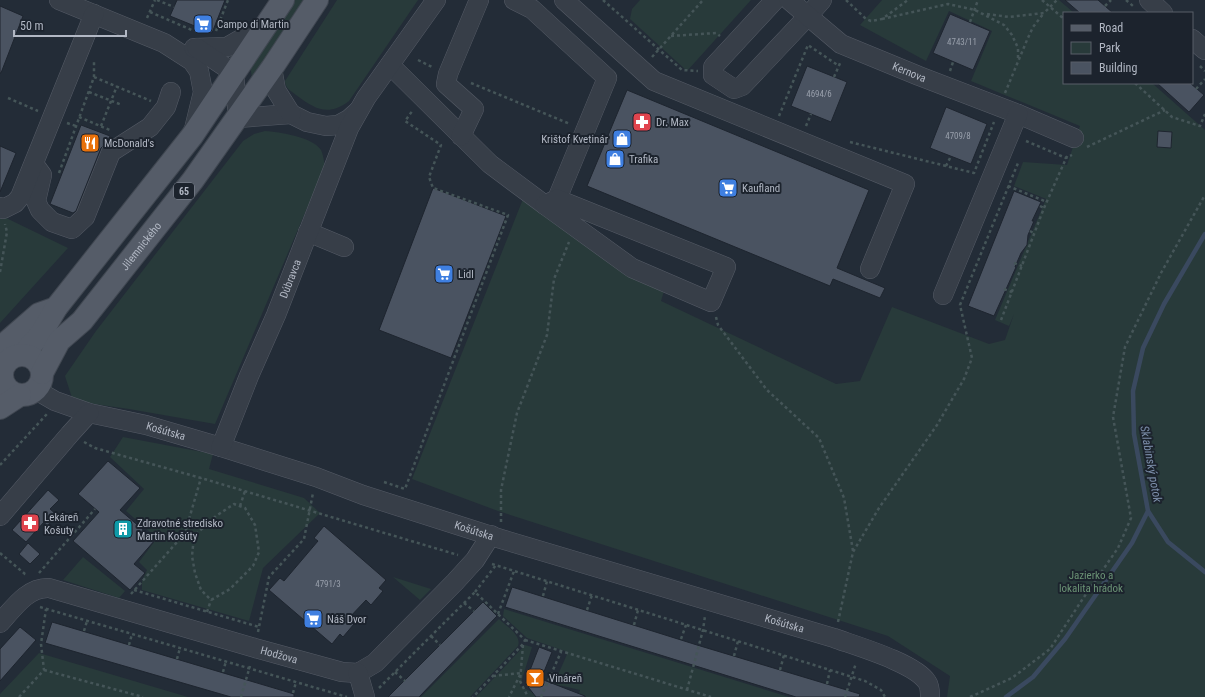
<svg xmlns="http://www.w3.org/2000/svg" width="1205" height="697" viewBox="0 0 1205 697" font-family="'Roboto Condensed',sans-serif">
	<style>
		.green { fill: #283a3a }
		.lines { fill: none; stroke-linecap: round; stroke-linejoin: round }
		.stream { stroke: #3a495f; stroke-width: 4.5 }
		.building { fill: #4a5361; stroke: #1e252f }
		.minor-casing { stroke: #555b66; stroke-width: 20 }
		.major-casing { stroke: #404751; stroke-width: 24 }
		.path { stroke: #455558; stroke-width: 2.5; stroke-dasharray: 3 3; stroke-linecap: butt }
		.minor { stroke: #373e48; stroke-width: 19 }
		.major { stroke: #555c68; stroke-width: 22 }
		.labels { text-anchor: middle; stroke-width: 4; stroke-linejoin: round; paint-order: stroke }
		.number-label { font-size: 9px; fill: #989fab }
		.shield { fill: #1c232d; stroke: #858b97; stroke-width: 1 }
		.shield-label { font-size: 10px; font-weight: bold; fill: #b2b8c4 }
		.poi-label { font-size: 11px; fill: #b2b8c4; stroke: #1c232d; text-anchor: start }
		.street-label { font-size: 11px; fill: #b2b8c4; stroke: #1c232d }
		.park-label { font-size: 11px; fill: #6b9375; stroke: #1c232d }
		.water-label { font-size: 12px; font-style: italic; fill: #7c8eaa; stroke: #1c232d }
	</style>
	<rect width="100%" height="100%" fill="#232c37"/>
	<path class="green" d="M293 0H306L252 78 250 65Z
		M337 0H418L349 101C328 117 315 109 296 95 291 91 285 88 285 81Z
		M640 0H751L687 71 630 19 632 9Z
		M882 0H1059L1074 13H1064V83H1152L1205 130V697H947L950 676 888 636 498 511 412 479 523 199 664 291 661 301 836 384 860 381 892 307 989 344 1005 340 1014 314 1009 326 995 320 1046 199 1014 186 1023 162 1067 165 1080 126 971 81 992 31 949 11 926 61 860 25Z
		M265 131C279 132 313 137 321 150 323 154 324 161 325 166L215 424 129 409 73 401 65 376 96 331 243 141 254 134Z
		M0 215 68 248 0 323Z
		M123 437 213 454 209 469 304 498 320 513 263 568 249 621 142 590V581L147 570 139 562 157 538 126 511 144 489 110 457Z
		M83 557 125 591 119 598 63 580Z
		M393 577 431 589 420 600Z
		M504 609 789 697H578L580 690 554 684 568 652 527 638 503 616Z
		M499 619C506 626 522 635 518 646L470 697H421Z
		M525 645 532 647 520 686 540 696 539 697H476Z
		M39 653 188 697H0V694Z"/>
	<g class="lines">
		<path class="stream" d="M1205 234 1164 304 1143 348 1133 391 1134 434 1148 511 1168 542 1205 572
			M1006 697 1033 677 1065 639 1132 543 1148 511"/>
	</g>
	<path class="building" d="M177 0H225L212 33 170 16Z
		M1065 0H1098L1113 13H1080Z
		M0 6 23 16 1 73H0Z
		M950 14 990 31 973 70 933 53Z
		M807 66 847 82 831 122 791 106Z
		M1157 83H1190L1204 95 1189 112Z
		M627 90 869 190 837 268 885 288 880 298 833 279 830 286 587 186Z
		M946 107 987 124 971 164 930 148Z
		M81 125 110 136 108 141 101 148 76 211 73 213 50 204Z
		M1158 131 1172 132 1171 148 1157 147Z
		M0 146 16 153 0 192Z
		M433 188 506 216 451 358 379 330Z
		M1014 191 1041 202 1032 221H1034L1028 235 1027 245 1021 253 1015 267H1016L994 316 968 306Z
		M108 461 140 488 120 510 155 540 134 564 145 573 130 590 73 541 99 512 78 494Z
		M48 490 59 500 50 509 57 515 47 526 44 522 26 542 12 530Z
		M324 526 386 580 379 588 383 591 371 605 366 600 348 619 354 624 343 637 340 634 332 644 269 590 280 578 284 581 318 541 314 538Z
		M28 543 40 554 30 564 19 554Z
		M512 587 697 645 860 694 859 697H796L505 607Z
		M483 602 497 616 419 697H388Z
		M52 622 294 694V697H231L45 643Z
		M20 627 36 640 0 681V649Z
		M539 647 552 652 541 679 585 696V697H536L525 683Z"/>
	<g class="lines">
		<g class="minor-casing">
			<g id="minor">
				<path d="M59 0 164 43 192 61 199 71 203 92 194 129"/>
				<path d="M564 0 654 81 905 184 870 269"/>
				<path d="M775 0 713 67V75L734 89 742 86 808 16 822 0"/>
				<path id="s1" d="M789 0 841 44 919 76 1018 114 1074 138"/>
				<path d="M1149 0 1163 13"/>
				<path d="M1192 39 1205 50"/>
				<path d="M194 48 227 47 267 24"/>
				<path d="M197 48 234 73 238 118 291 114 307 122 326 126 338 125 349 119 358 111"/>
				<path d="M390 65 490 164 545 205 557 199 607 78 532 9 514 0"/>
				<path d="M272 68 276 90 291 114"/>
				<path d="M461 136 474 109 446 84 448 74 479 0"/>
				<path d="M34 164 42 175 36 201 40 210 52 222 72 229 85 217 111 152 150 127 166 107 171 92"/>
				<path d="M545 205 632 268 711 302 726 267 557 199"/>
				<path d="M0 207 3 209 15 203 20 197 94 14"/>
				<path d="M308 232 344 247"/>
				<path d="M943 295 1018 114"/>
				<path id="s2" d="M36 390 55 401 89 413 146 425 221 447 316 477 363 495 501 539 834 638C856 646 915 663 927 682 930 686 930 692 930 697"/>
				<path id="s3" d="M221 447 249 376 276 315 349 128 366 98 436 0"/>
				<path d="M0 516 70 434 89 413"/>
				<path id="s4" d="M0 623C13 609 27 587 49 588L255 648 342 672 358 673 375 663 455 582 475 560 491 535"/>
				<path d="M358 673 365 697"/>
			</g>
		</g>
		<g class="major-casing">
			<g id="major">
				<path d="M0 348 39 314 56 308"/>
				<path d="M23 354 41 334 56 308 192 136 283 0"/>
				<circle cx="22" cy="375" r="20"/>
				<path id="s5" d="M42 373 59 341 82 321 193 180 272 68 317 0"/>
				<path d="M0 408 20 395"/>
			</g>
		</g>
		<path class="path" d="M157 0 174 7
			M603 0 682 70 698 71
			M846 0 866 19 871 21 882 19 908 0
			M1042 0 1064 19
			M1126 0 1133 6
			M1105 6 1111 0
			M150 12 194 31
			M987 14 1009 17 1044 13 1057 0
			M147 18 155 0
			M882 19 948 4 975 10 1004 25 1012 35 1018 48V59
			M970 22 978 0
			M216 31 228 0
			M671 36 716 33 720 36
			M652 57 703 0
			M418 60 434 68
			M1200 66 1205 71
			M950 71 953 62
			M94 77 151 101
			M834 77 841 61
			M471 83 570 124
			M1135 83 1172 117 1200 126 1205 114
			M1196 89 1205 79
			M89 92 122 105
			M1005 93 1027 40 1033 27 1044 13
			M8 98 38 111
			M779 116 808 45 839 66
			M79 117 112 131
			M67 123 76 126
			M101 126 117 86
			M806 126 811 114
			M1026 141 1066 158 1072 155
			M850 142 974 173 994 122
			M1087 147 1165 110
			M946 166 951 156
			M59 173 94 77V62
			M1008 186 1047 202
			M1040 206 1044 208
			M1030 231 1035 234
			M1014 263 1022 266
			M0 272 7 232 5 224
			M1004 289 1012 292
			M716 317 718 325 767 390 819 438 844 498 853 551
			M1001 320 1044 208 1068 154
			M84 442 95 448 201 478 458 555
			M0 465 47 414
			M384 482 405 489 508 215 433 188 429 177 441 145 405 121 413 110
			M240 506 245 491
			M501 522V490L517 413 547 335 554 279 569 242
			M185 533 194 536 216 516 234 504 245 508 255 525 259 552 253 566 230 589 211 600 201 590 195 573 192 556 194 536
			M0 553 25 574 28 575
			M492 564 865 681 881 690 885 697
			M39 573 95 509
			M134 590 259 627
			M475 592 496 565
			M131 594 185 533 201 478
			M543 596 547 581
			M464 603 474 611
			M40 607 347 697
			M587 610 592 595
			M207 612 211 600
			M498 614 514 571
			M838 622 853 552 879 508 937 425 964 379 972 358 960 305 1018 163
			M634 625 638 610
			M84 631 87 621
			M258 632 269 577 304 539 313 493
			M431 636 440 645
			M681 639 686 625
			M525 640 711 697
			M129 645 132 634
			M523 645 520 681 528 697
			M734 656 738 641
			M177 659 180 648
			M44 670 143 697
			M780 670 784 655
			M223 672 226 661
			M395 672 405 681
			M493 676 521 673 509 697
			M827 684 830 670
			M379 688 475 592 525 640 523 644 473 697
			M687 690 703 630 705 616
			M293 693 296 682
			M19 697 44 670 41 644 46 609
			M241 697 250 666
			M541 697 561 652
			M845 697 856 663
			M970 697 1012 678 1050 649 1082 600 1118 548 1131 518 1113 417 1125 347 1161 273 1205 195"/>
		<use href="#minor" class="minor"/>
		<use href="#major" class="major"/>
	</g>
	<defs>
		<g id="supermarket-square" transform="scale(1)"><rect x="-9" y="-9" width="18" height="18" rx="4" fill="#3f7fe0" stroke="#1c232d"/><path d="M-6-5.5h2.5l.6 2H6L4.5 2H-2.5L-4.4-4H-6ZM-1.5 3.2a1.3 1.3 0 1 0 .1 0ZM3 3.2a1.3 1.3 0 1 0 .1 0Z" fill="#fff"/></g>
		<g id="pharmacy-square" transform="scale(1)"><rect x="-9" y="-9" width="18" height="18" rx="4" fill="#e0444e" stroke="#1c232d"/><path d="M-2-6h4v4h4v4h-4v4h-4v-4h-4v-4h4Z" fill="#fff"/></g>
		<g id="shop-square" transform="scale(1)"><rect x="-9" y="-9" width="18" height="18" rx="4" fill="#3f7fe0" stroke="#1c232d"/><path d="M-5-2.5h2.3a2.7 3.5 0 0 1 5.4 0H5L5.5 6h-11ZM-1.5-2.5h3a1.5 2.3 0 0 0-3 0Z" fill="#fff"/></g>
		<g id="restaurant-square" transform="scale(1)"><rect x="-9" y="-9" width="18" height="18" rx="4" fill="#e8710a" stroke="#1c232d"/><path d="M-5-6h1v4h1v-4h1v4h1v-4h1v5L-1.5 .5V6h-2V.5L-5-1ZM5-6V6H3V1.5H1.5Q1.5-4 5-6Z" fill="#fff"/></g>
		<g id="building-square" transform="scale(1)"><rect x="-9" y="-9" width="18" height="18" rx="4" fill="#0f9aa8" stroke="#1c232d"/><path d="M-4-6H4V6H1V3H-1V6H-4ZM-2.5-4.3h1.7v1.8h-1.7ZM.8-4.3h1.7v1.8H.8ZM-2.5-1h1.7V.8h-1.7ZM.8-1h1.7V.8H.8Z" fill="#fff"/></g>
		<g id="bar-square" transform="scale(1)"><rect x="-9" y="-9" width="18" height="18" rx="4" fill="#e8710a" stroke="#1c232d"/><path d="M-6-5H6L.8 .8V4.5H3.5V6h-7V4.5H-.8V.8Z" fill="#fff"/></g>
	</defs>
	<g fill-rule="evenodd">
		<use href="#supermarket-square" x="203" y="24"/>
		<use href="#pharmacy-square" x="642" y="122"/>
		<use href="#shop-square" x="622" y="139"/>
		<use href="#restaurant-square" x="90" y="143"/>
		<use href="#shop-square" x="615" y="159"/>
		<use href="#supermarket-square" x="728" y="188"/>
		<use href="#supermarket-square" x="444" y="274"/>
		<use href="#pharmacy-square" x="30" y="523"/>
		<use href="#building-square" x="123" y="529"/>
		<use href="#supermarket-square" x="313" y="619"/>
		<use href="#bar-square" x="535" y="678"/>
	</g>
	<g class="labels">
		<g class="number-label">
			<text x="962" y="45">4743/11</text>
			<text x="819" y="97">4694/6</text>
			<text x="958" y="139">4709/8</text>
			<text x="328" y="587">4791/3</text>
		</g>
		<rect class="shield" x="174" y="183" width="20" height="16" rx="3"/>
		<g class="shield-label">
			<text x="184" y="195">65</text>
		</g>
		<g class="poi-label">
			<text x="217" y="28">Campo di Martin</text>
			<text x="656" y="126">Dr. Max</text>
			<text x="608" y="143" text-anchor="end">Krištof Kvetinár</text>
			<text x="104" y="147">McDonald's</text>
			<text x="629" y="163">Trafika</text>
			<text x="742" y="192">Kaufland</text>
			<text x="458" y="278">Lidl</text>
			<text x="44" y="521">Lekáreň<tspan x="44" dy="13">Košuty</tspan></text>
			<text x="137" y="527">Zdravotné stredisko<tspan x="137" dy="13">Martin Košúty</tspan></text>
			<text x="327" y="623">Náš Dvor</text>
			<text x="549" y="682">Vináreň</text>
		</g>
		<g class="street-label">
			<text dy="4" stroke="none"><textPath href="#s1" startOffset="142">Kernova</textPath></text>
			<text dy="4" stroke="none"><textPath href="#s5" startOffset="162">Jilemnického</textPath></text>
			<text dy="4" stroke="none"><textPath href="#s3" startOffset="182">Dúbravca</textPath></text>
			<text dy="4" stroke="none"><textPath href="#s2" startOffset="137">Košútska</textPath></text>
			<text dy="4" stroke="none"><textPath href="#s2" startOffset="461">Košútska</textPath></text>
			<text dy="4" stroke="none"><textPath href="#s2" startOffset="785">Košútska</textPath></text>
			<text dy="4" stroke="none"><textPath href="#s4" startOffset="302">Hodžova</textPath></text>
		</g>
		<g class="park-label">
			<text x="1091" y="579">Jazierko a<tspan x="1091" dy="13">lokalita hrádok</tspan></text>
		</g>
		<g class="water-label">
			<text transform="translate(1151 464) rotate(80)" y="4">Sklabinský potok</text>
		</g>
	</g>
	<rect x="1063" y="12" width="130" height="72" fill="#1c232d" stroke="#585f69"/>
	<rect x="1071" y="25" width="20" height="6" fill="#555c68" stroke="#585f69"/>
	<text x="1099" y="32" font-size="12" fill="#b2b8c4">Road</text>
	<rect x="1071" y="42" width="20" height="12" fill="#283a3a" stroke="#585f69"/>
	<text x="1099" y="52" font-size="12" fill="#b2b8c4">Park</text>
	<rect x="1071" y="62" width="20" height="12" fill="#4a5361" stroke="#585f69"/>
	<text x="1099" y="72" font-size="12" fill="#b2b8c4">Building</text>
	<path d="M14 30v6h112v-6" fill="none" stroke="#b2b8c4" stroke-width="2"/>
	<text x="20" y="30" font-size="12" fill="#b2b8c4" stroke="#1c232d" stroke-width="3" paint-order="stroke">50 m</text>
</svg>
